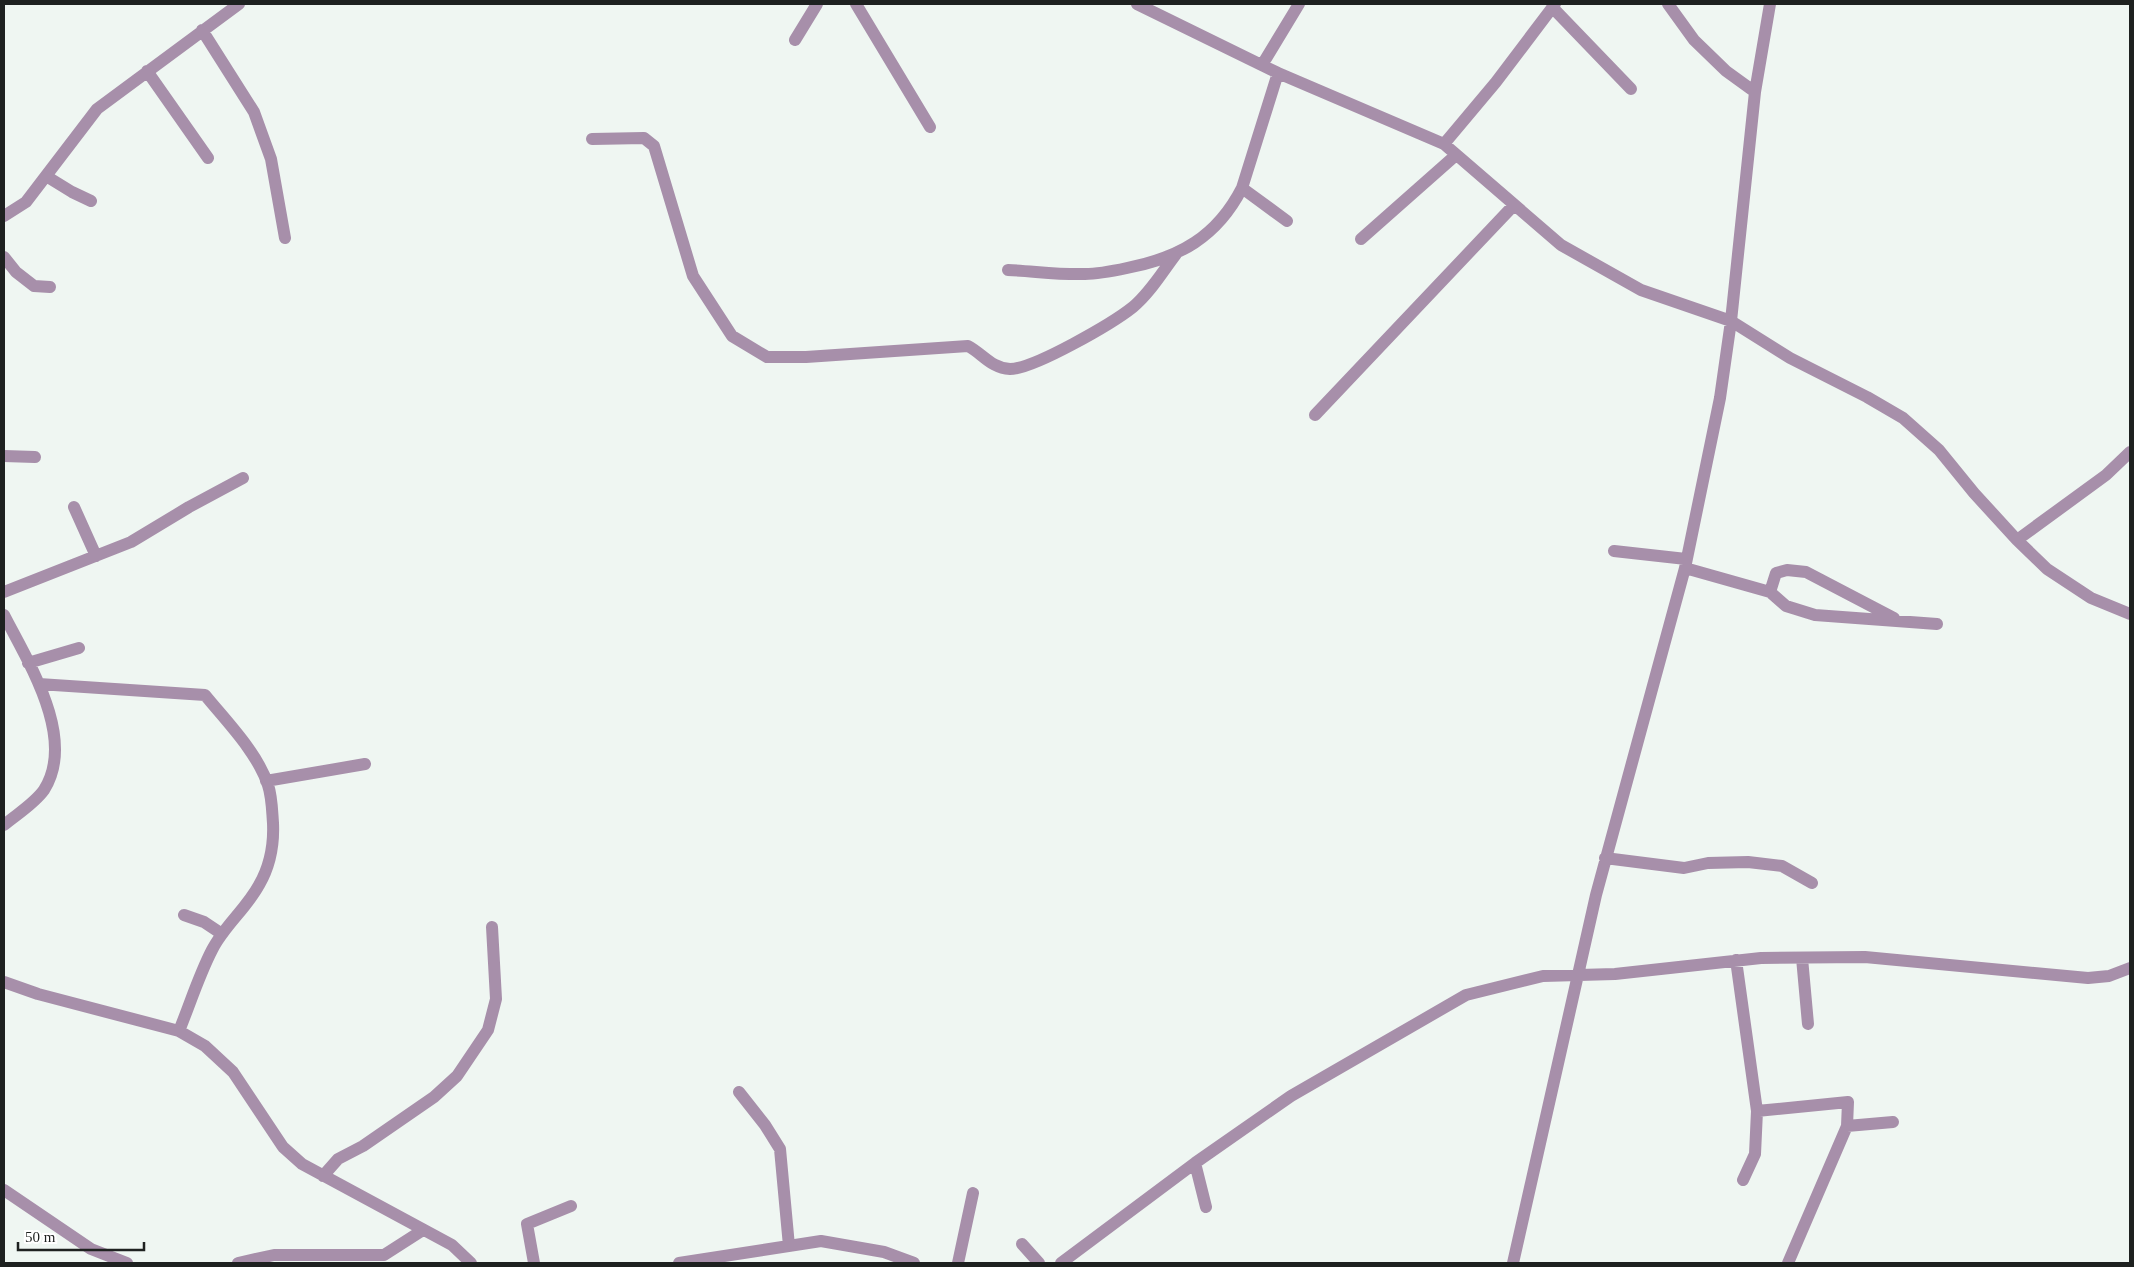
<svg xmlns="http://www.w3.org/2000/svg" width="2134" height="1267" viewBox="0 0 2134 1267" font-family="Georgia,serif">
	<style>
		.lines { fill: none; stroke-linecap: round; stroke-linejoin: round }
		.minor { stroke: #a78faa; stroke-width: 12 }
	</style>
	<rect width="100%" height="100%" fill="#eff6f2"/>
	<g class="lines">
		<path class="minor" d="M856 4 930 127
			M1137 4 1278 73 1444 144 1561 245 1641 290 1731 321 1790 358 1867 397 1903 418 1939 450 1974 493 2017 540 2047 569 2091 598 2130 614
			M1668 4 1694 40 1726 71 1755 92
			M1552 7 1631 89
			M202 30 254 112 271 159 285 238
			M795 40 817 4
			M1262 65 1299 4
			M147 71 208 158
			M592 139 644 138 654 146 693 276 732 336 767 357H806L968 346C983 354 991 368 1010 369 1034 369 1113 323 1133 307 1150 293 1163 271 1176 254
			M1444 144 1496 82 1555 4
			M46 176 72 192 91 201
			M1242 188 1287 221
			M4 216 26 202 97 109 239 4
			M1361 239 1456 155
			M4 257 16 272 34 286 50 287
			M1008 270C1033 271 1059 275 1085 274 1098 274 1113 271 1127 268 1179 258 1217 237 1242 188L1278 73
			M1315 415 1514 205
			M4 456 35 457
			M74 507 96 556
			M2017 540 2106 475 2130 452
			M1614 551 1686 559
			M1685 568 1770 592 1786 606 1815 615 1937 624
			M4 592 131 542 189 507 243 478
			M1770 592 1776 573 1787 570 1806 572 1894 618
			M4 615C28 662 77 738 44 790 34 804 17 814 4 825
			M28 663 79 648
			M39 684 205 695C227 722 257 752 268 785 272 797 272 810 273 823 274 845 270 866 259 885 246 909 224 926 212 950 199 975 190 1004 179 1031
			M266 781 365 764
			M1605 858 1684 868 1708 863 1748 862 1782 866 1812 883
			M184 915 204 922 222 934
			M1802 958 1808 1024
			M1736 960 1757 1111 1755 1154 1743 1180
			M4 982 38 994 179 1031 205 1046 233 1072 283 1147 302 1164 452 1245 471 1263
			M739 1092 765 1125 780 1149 789 1246
			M1757 1111 1848 1102 1847 1126 1788 1263
			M1847 1126 1893 1122
			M1195 1163 1206 1207
			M323 1176 338 1159 363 1146 434 1097 457 1076 488 1030 496 999 492 927
			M4 1190 91 1249 127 1263
			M1022 1244 1039 1263
			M238 1263 274 1255H384L423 1230
			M534 1263 527 1224 571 1206
			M679 1263 821 1241 884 1252 914 1263
			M958 1263 973 1193
			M1061 1263 1195 1163 1291 1096 1466 995 1543 976 1615 974 1761 958 1865 957 2088 978 2109 976 2130 968
			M1513 1263 1596 895 1685 568 1720 398 1731 321 1755 92 1770 4"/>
	</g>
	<rect width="2134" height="1267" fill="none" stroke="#1e2120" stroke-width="10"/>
	<path d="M18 1242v8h126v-8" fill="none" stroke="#1e2120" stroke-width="2.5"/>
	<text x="25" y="1242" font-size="15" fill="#1e2120" stroke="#ffffff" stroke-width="4" paint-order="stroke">50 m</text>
</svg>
